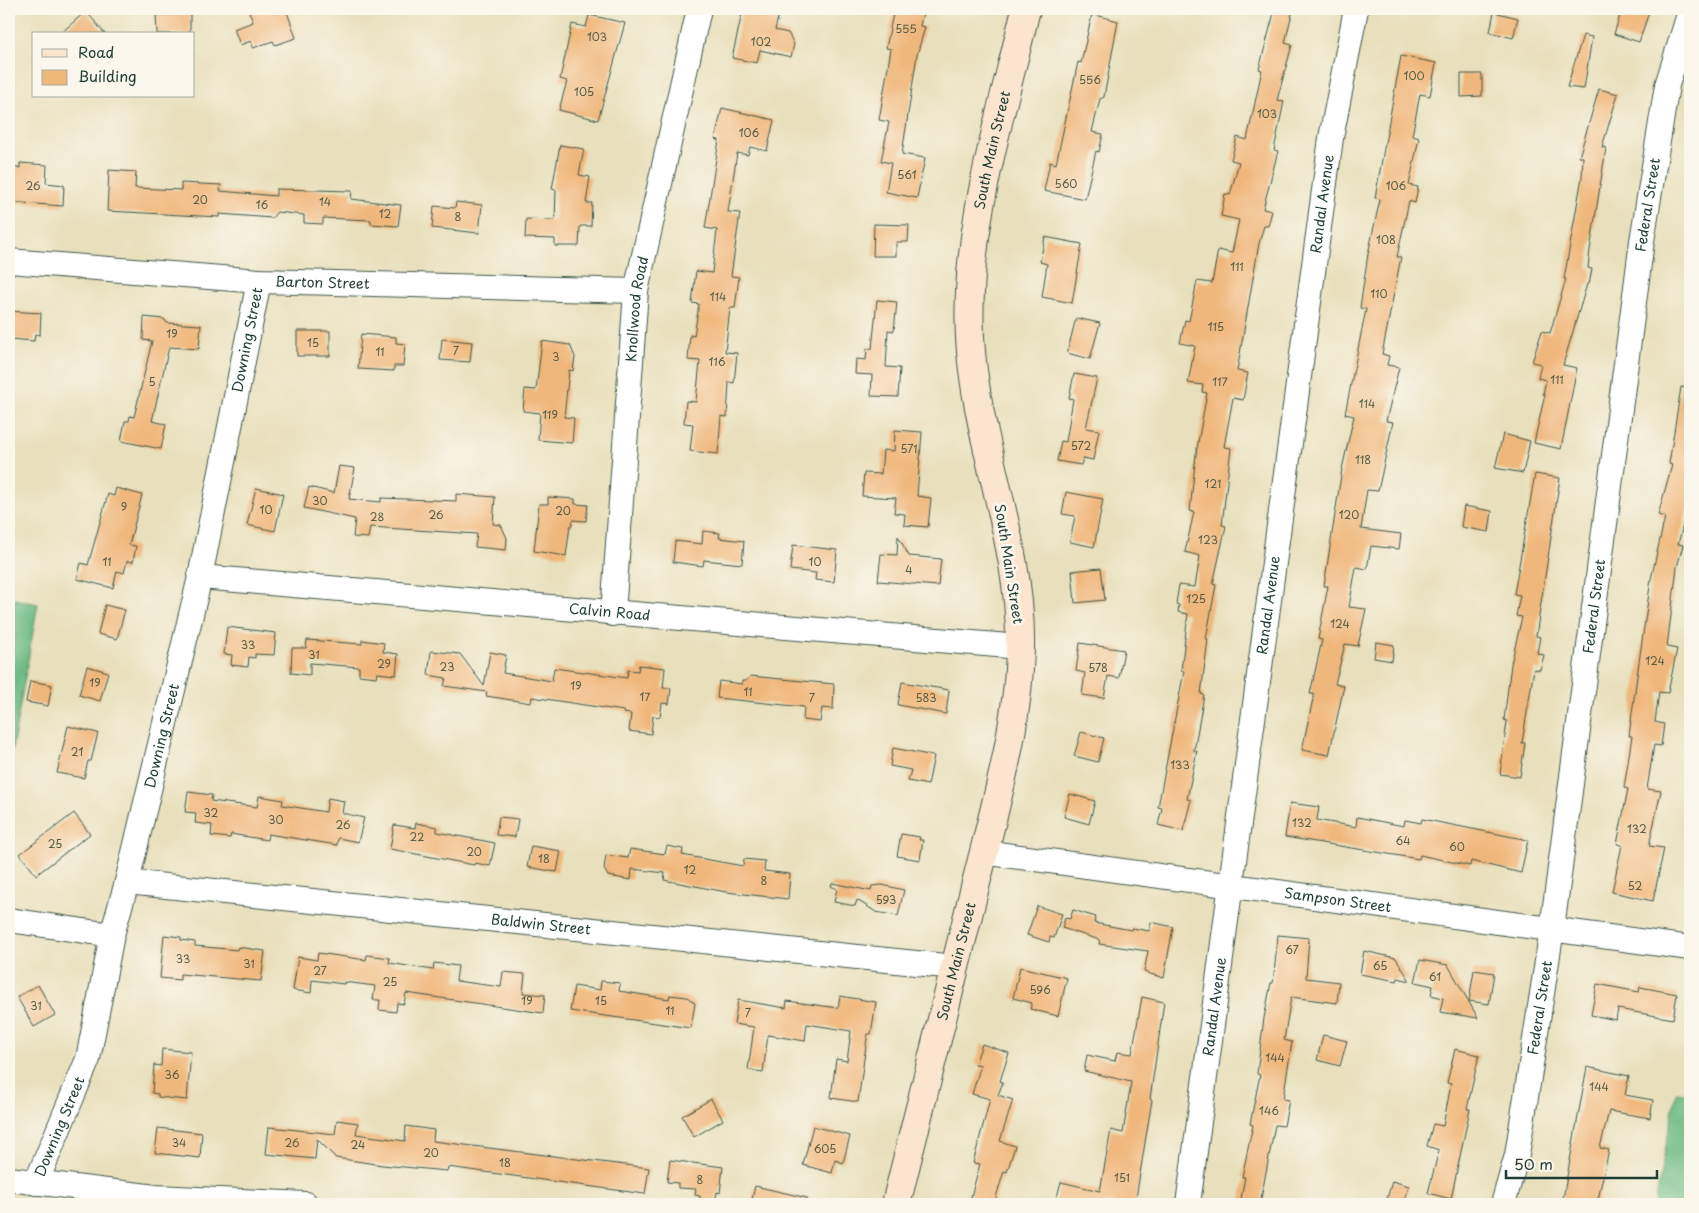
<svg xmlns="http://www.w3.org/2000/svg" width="1699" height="1213" viewBox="0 0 1699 1213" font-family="'Playpen Sans',sans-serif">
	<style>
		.forest { fill: #6ebb84; stroke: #467c5c }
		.building { fill: #f0b77b }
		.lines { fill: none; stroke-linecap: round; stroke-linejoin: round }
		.street-casing { stroke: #3d5548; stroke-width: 26 }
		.secondary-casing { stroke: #3d5548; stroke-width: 30 }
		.street { stroke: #fff; stroke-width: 24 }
		.secondary { stroke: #fce5cf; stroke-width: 28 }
		.labels { text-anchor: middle; stroke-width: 5; stroke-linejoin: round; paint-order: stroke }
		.number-label { font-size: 11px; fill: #535c46 }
		.street-label { font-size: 14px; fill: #1f3d34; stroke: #fbf7ec }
	</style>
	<rect width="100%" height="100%" fill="#fbf7ec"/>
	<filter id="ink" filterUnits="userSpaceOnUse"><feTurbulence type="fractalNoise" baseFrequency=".02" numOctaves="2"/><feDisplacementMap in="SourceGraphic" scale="10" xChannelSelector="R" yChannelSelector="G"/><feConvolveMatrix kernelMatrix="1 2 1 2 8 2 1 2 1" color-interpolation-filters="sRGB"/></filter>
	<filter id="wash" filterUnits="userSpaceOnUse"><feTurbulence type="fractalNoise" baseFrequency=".0096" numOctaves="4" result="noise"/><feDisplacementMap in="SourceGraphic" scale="20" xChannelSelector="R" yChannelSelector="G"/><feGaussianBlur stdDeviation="1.12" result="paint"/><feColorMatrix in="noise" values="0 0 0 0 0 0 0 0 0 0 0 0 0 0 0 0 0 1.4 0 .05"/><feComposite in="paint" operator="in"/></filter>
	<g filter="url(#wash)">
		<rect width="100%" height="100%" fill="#e8e0bc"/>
		<path class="forest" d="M9 598 38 604 9 767Z
			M1676 1092 1690 1093V1204H1655Z"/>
		<g id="blocks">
			<path class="building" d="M248 9H286L296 38 275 45 273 41 253 48 251 41 240 45 234 29 253 22Z
				M743 9H780L775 30 788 33 794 44 791 57 760 50 757 63 732 58Z
				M894 9H924L920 26 925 27 917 55 902 154 925 158 917 198 886 192 891 163 881 161 889 122 879 120 891 49 886 48Z
				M1275 9H1293L1285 43 1292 45 1277 100 1284 101 1274 150 1278 151 1263 209 1272 211 1268 226H1264L1259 243 1237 371 1248 373 1243 400 1233 398 1224 447 1231 448 1222 525 1226 526 1213 584 1216 585 1206 639H1208L1201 694 1204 695 1194 751H1197L1187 799 1191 800 1183 831 1158 825 1162 808 1158 807 1184 671H1181L1188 614 1178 612 1179 605 1176 604 1179 585 1195 587 1200 556 1185 552 1194 512 1190 511 1196 454 1207 393 1202 392 1203 385 1188 383 1195 346 1180 343 1185 320 1189 321 1197 281 1212 283 1218 250 1232 253 1239 220 1221 216 1225 194 1230 195 1239 162 1231 160 1237 137 1247 140 1262 70 1259 69Z
				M1622 9H1650L1639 42 1614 34Z
				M86 11 105 34H60Z
				M1494 12 1518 18 1513 38 1490 32Z
				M190 14V34H157L156 15Z
				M1092 14 1118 21 1104 97 1100 99 1092 132 1103 134 1099 152 1096 151 1085 199 1044 191 1050 162 1056 164 1078 62 1081 63Z
				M589 15 625 23 598 120 559 110 567 81 560 79 572 24 586 27Z
				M1583 35 1592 37 1584 89 1567 87Z
				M1401 56 1436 63 1430 96 1420 94 1412 136 1419 138 1409 185 1418 187 1415 203 1409 201 1397 257H1401L1382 354 1389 356 1387 365 1399 367 1386 421 1393 422 1378 491 1367 490 1361 529 1401 534 1399 549 1371 546 1367 569 1356 567 1349 607 1366 609 1358 646 1345 644 1335 684 1344 686 1329 755 1302 750 1314 694H1310L1322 640 1318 639 1328 586H1324L1342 469 1354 416 1345 414 1366 309 1360 308 1368 254 1380 199 1375 198Z
				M1461 74H1482V96L1461 97Z
				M1599 89 1618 94 1602 147 1606 148 1590 250 1588 268 1592 269 1589 284H1587L1563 365 1577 368 1561 449 1534 443 1545 394H1543L1546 380 1538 378 1541 364 1532 362 1542 331 1550 333 1566 279H1564L1582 177 1583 157H1579Z
				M722 108 774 120 767 151 750 147 748 155 737 153 728 212 740 213 731 276 739 277 735 308H730L725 352 737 353 734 383 729 382 727 417 721 416 718 454 690 451 693 424 684 423 686 401 696 402 700 361 688 360 690 335 694 336 699 304 692 303 696 271 712 273 717 230 705 228 719 140 715 139Z
				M560 145 584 149 579 175 590 177 586 203H592L591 226H580L579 246H555V239L525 238 526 219 555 220 556 190 552 189Z
				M20 163 47 165 46 183 64 185 63 206 9 202V167L20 168Z
				M109 170 136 172 135 188 181 190V183L221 185 220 191 276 196V189L352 191 351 199 401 205 398 226 371 224V220L323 218V224L304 223V215L277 212 272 218 219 214V217L107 211Z
				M456 202 482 205 479 233 432 228 434 206 455 208Z
				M874 224 909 225 908 242H896V256H873Z
				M1045 237 1082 244 1072 303 1042 297 1047 264 1040 262Z
				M877 300 897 302 894 331 888 330 886 367 900 368 898 397 871 396 872 375 855 374 856 359 866 360 867 348 872 349Z
				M9 311 41 313 40 335 35 334 34 341 9 339Z
				M144 317 164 319 167 323 201 325 199 349 169 347 152 421 166 424 161 449 121 441 125 421H129L130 416 134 417 152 341 143 340Z
				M1076 318 1100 323 1090 359 1067 353Z
				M297 331H330V356H297Z
				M361 334 396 337V343L405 344 403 366H394V371L358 369Z
				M442 339 472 342 470 362 440 360Z
				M542 341 570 345 575 357 573 371 569 370 564 417 574 418 572 443 538 440 540 413 523 411 525 389 536 390Z
				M1074 374 1097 378 1086 428 1099 430 1093 460 1083 458 1081 465 1057 461 1061 441 1066 442 1073 399 1069 398Z
				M1681 387 1690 388V500L1678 544 1683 545 1677 567 1667 647 1677 649 1668 693 1659 692 1655 722 1664 724 1661 746 1654 745 1647 789 1661 791 1649 846 1664 848 1653 901 1612 892 1622 845 1617 844 1628 789 1624 788 1632 736H1629L1637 676 1651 579 1665 517 1658 515 1672 465 1669 464Z
				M895 430 922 432 917 496 931 498 928 527 904 525 905 514 894 513 896 498 862 496 864 473 881 474 883 450 894 451Z
				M1503 434 1530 441 1523 473 1495 468Z
				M339 466 355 468 349 499 381 502V498L456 501V494L495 497 493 524 501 525 507 538 506 550 475 547 477 534 370 527 368 538 353 537 355 519 304 508 309 487 334 493Z
				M1535 474 1560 478 1536 636 1540 637 1537 653 1544 655 1540 670 1534 669 1522 743H1525L1520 777 1500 774 1507 721 1504 720 1511 664 1522 617 1516 616 1520 595 1514 594Z
				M116 488 142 495 129 545 136 546 133 562 127 561 124 573 117 571 113 588 77 579 81 563 88 565 108 494 114 496Z
				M256 488 283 494 275 531 247 525Z
				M1066 492 1103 499 1094 547 1070 542 1075 516 1062 514Z
				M548 497 575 499V504L588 505 586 521 573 520 572 526H570L566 556 534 551 539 504H548Z
				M1464 506 1492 511 1489 532 1461 527Z
				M703 531 720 533 719 538 744 541 742 564 704 560 703 566 673 562 675 541 702 544Z
				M898 536 909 556 941 559 938 586 878 581 881 554 897 555Z
				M793 545 837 550 834 582 815 580 816 573 790 570Z
				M1101 568 1105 600 1075 603 1072 571Z
				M105 605 125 610 117 639 98 634Z
				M227 627 276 633 274 655 255 654V658L249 657 248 667 231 665 232 655 224 654Z
				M307 640 362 644V640L384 643 383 652 398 654 396 675 377 673 376 677 359 675V667L310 663V675L291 673 292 648H306Z
				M1376 642 1394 645 1392 661 1374 658Z
				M1080 643 1124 650 1119 678 1108 676 1104 698 1082 695 1085 673 1076 671Z
				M431 651 460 654 484 686 490 652 506 655 503 673 552 681 554 668 627 678 628 670 638 671 639 665 665 668 663 688H671L669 704 662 703 660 717 653 716 651 734 629 731 631 714 623 713 624 711 532 697 531 703 486 696 487 692 444 686 446 678 428 675Z
				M87 666 108 672 100 701 79 695Z
				M750 676 834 684 833 709 822 708 820 722 803 720 804 707 717 698 719 681 742 684V681H746Z
				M30 681 52 685 48 706 26 702Z
				M902 682 949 690 946 714 898 705Z
				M68 726 98 733 91 761H88L84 778 57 773Z
				M1081 732 1104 738 1098 762 1074 756Z
				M893 748 934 756 928 785 908 781 911 770 890 766Z
				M188 792 212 795 211 801 257 807 259 796 283 800 282 805 326 812 328 798 344 801 342 813 364 818 358 842 338 838 337 845 268 834 267 840 231 834 230 838 211 836 212 825 195 823 196 813 185 812Z
				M1070 794 1095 801 1089 824 1064 817Z
				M1290 803 1319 807 1317 820 1356 827 1357 817 1404 826 1405 820 1421 823 1422 819 1528 840 1521 873 1471 861 1470 866 1420 855 1419 859 1285 837Z
				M74 813 90 834 36 875 20 854Z
				M499 817 518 819 515 837 496 835Z
				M416 823 437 827V832L495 843 490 866 475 863 474 865 390 849 394 825 415 828Z
				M901 834 920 837 919 840H923L920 860 897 856Z
				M531 846 561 851 557 872 527 867Z
				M667 846 683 849 682 855 743 866 744 859 765 861 764 871 790 874 788 899 726 892 664 880 665 873 632 869 631 880 608 876 604 869 606 855 628 858 630 849 665 854Z
				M832 883 871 891 872 886 882 885 904 890 898 916 876 912 857 900 855 906 834 902 837 889 831 886Z
				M1037 906 1062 914 1054 938 1050 937 1049 942 1027 935Z
				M1073 910 1096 917 1094 923 1131 930 1132 928 1149 931 1151 922 1173 927 1164 978 1144 972 1148 951 1099 944 1100 940 1062 928 1065 918 1070 919Z
				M164 935 181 937V940L195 942V946L237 950 238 947 265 951 261 981 180 974V980L160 978Z
				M1278 935 1309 938 1306 978 1339 982 1337 1003 1291 997 1284 1040 1292 1042 1283 1099 1289 1100 1284 1126 1275 1125 1260 1204H1240L1245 1177H1242L1253 1125 1250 1124 1260 1075 1257 1074 1264 1018 1271 983H1273Z
				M1364 951 1396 958 1410 981 1398 978 1397 981 1360 974Z
				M318 953 366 960 367 955 390 958 389 963 433 970 434 963 458 966 456 981 501 987 503 972 525 974 523 993 545 995 543 1013 406 993 404 1004 397 1003 396 1012 379 1010 380 1000H373L375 986 344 982V984L312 980 311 993 293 990 298 957 317 960Z
				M1420 960 1448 965 1478 1018 1440 1012 1443 998 1431 995 1433 986 1415 982Z
				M1020 967 1067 978 1058 1016 1030 1009 1032 1003 1013 998Z
				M1474 970 1494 973 1489 1004 1469 1001Z
				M601 981 620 983 619 991 669 999 670 995 687 997 695 1003 691 1028 570 1011 574 986 600 990Z
				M1597 984 1639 992 1640 987 1677 994 1673 1019 1618 1009 1616 1020 1591 1015Z
				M38 985 55 1015 34 1027 17 997Z
				M840 996 876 1002 871 1034H868L867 1038 858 1102 831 1098 836 1059 847 1061 851 1031 807 1024 805 1041 768 1035 763 1072 748 1070 754 1027 734 1024 738 1000 786 1008 787 1001 838 1008Z
				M1142 997 1164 1002 1150 1099 1152 1100 1135 1204H1055L1061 1182 1100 1191 1111 1130 1123 1133 1131 1082 1084 1071 1087 1055 1115 1061 1117 1052 1132 1054Z
				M1323 1035 1347 1041 1340 1066 1317 1060Z
				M982 1044 1009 1053 1000 1081 1003 1082 998 1095 1013 1100 1000 1141 1015 1146 1007 1172 1004 1171 994 1204H969L980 1164 973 1163 990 1099 972 1094 981 1065 975 1064Z
				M162 1049 191 1052 187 1100 158 1097V1094L152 1093 154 1065 161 1066Z
				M1455 1049 1479 1055 1467 1109H1470L1451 1199 1428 1193 1439 1150 1427 1146 1433 1124 1443 1126 1451 1084 1447 1083Z
				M1587 1067 1629 1076 1625 1095 1653 1100 1650 1118 1609 1111 1600 1148 1609 1150 1597 1204H1562Z
				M711 1099 723 1120 694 1137 682 1116Z
				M337 1120 358 1123 356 1134 405 1141 406 1126 434 1130 433 1141 649 1168 645 1194 448 1167 447 1171 382 1165 336 1158 317 1139 315 1159 266 1154 269 1127 335 1134Z
				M813 1126 850 1136 843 1163 835 1160 832 1173 803 1165Z
				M158 1128 202 1133 200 1158 155 1153Z
				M670 1160 723 1167 720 1193 717 1192 715 1202 700 1200V1196L695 1195 696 1189 678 1188V1183L667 1182Z
				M1392 1181 1409 1186 1404 1204 1387 1199Z
				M755 1186 807 1198V1204H751Z"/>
		</g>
	</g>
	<g filter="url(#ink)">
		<use href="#blocks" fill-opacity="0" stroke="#3d5548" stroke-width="1"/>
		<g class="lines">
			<g class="street-casing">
				<g id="street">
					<path id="s1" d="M9 261 259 281 636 291"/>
					<path id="s2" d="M200 577 1020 647"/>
					<path id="s3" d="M613 614 636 291 699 9"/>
					<path id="s4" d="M983 852 1690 948"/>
					<path id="s5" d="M127 882 955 967"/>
					<path d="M9 920 112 935"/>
					<path d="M9 1179 156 1197 306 1204"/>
					<path id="s6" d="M36 1183 88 1059 112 935 127 882 200 577 259 281"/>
					<path id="s7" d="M1188 1204 1331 138 1356 9"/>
					<path id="s8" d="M1503 1204 1517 1155 1552 929 1642 241 1667 85 1690 11"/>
				</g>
			</g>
			<g class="secondary-casing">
				<g id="secondary">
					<path id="s9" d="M896 1204C922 1101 947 998 973 895 993 814 1018 732 1020 648 1022 548 980 452 971 352 961 238 1000 120 1026 9"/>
				</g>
			</g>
			<use href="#street" class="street"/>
			<use href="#secondary" class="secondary"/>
		</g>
	</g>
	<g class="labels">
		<g class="number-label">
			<text x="906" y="33">555</text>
			<text x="597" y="41">103</text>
			<text x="761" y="46">102</text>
			<text x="1414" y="80">100</text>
			<text x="1090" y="84">556</text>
			<text x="584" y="96">105</text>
			<text x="1267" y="118">103</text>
			<text x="749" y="137">106</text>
			<text x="907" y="179">561</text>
			<text x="1066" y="188">560</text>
			<text x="33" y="190">26</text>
			<text x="1396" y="190">106</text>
			<text x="200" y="204">20</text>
			<text x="325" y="206">14</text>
			<text x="262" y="209">16</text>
			<text x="385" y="218">12</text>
			<text x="458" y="221">8</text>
			<text x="1386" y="244">108</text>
			<text x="1237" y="271">111</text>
			<text x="1379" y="298">110</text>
			<text x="718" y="301">114</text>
			<text x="1216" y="331">115</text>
			<text x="172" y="338">19</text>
			<text x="313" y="347">15</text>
			<text x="456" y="355">7</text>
			<text x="380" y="356">11</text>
			<text x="556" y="361">3</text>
			<text x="717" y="366">116</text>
			<text x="1557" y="384">111</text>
			<text x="152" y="386">5</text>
			<text x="1220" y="386">117</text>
			<text x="1367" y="408">114</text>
			<text x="550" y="419">119</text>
			<text x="1081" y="450">572</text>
			<text x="909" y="453">571</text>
			<text x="1363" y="464">118</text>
			<text x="1213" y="488">121</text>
			<text x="320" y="505">30</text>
			<text x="124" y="511">9</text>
			<text x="266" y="514">10</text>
			<text x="563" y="515">20</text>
			<text x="436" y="519">26</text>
			<text x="1349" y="519">120</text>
			<text x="377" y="521">28</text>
			<text x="1208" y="544">123</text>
			<text x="107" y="566">11</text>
			<text x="815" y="566">10</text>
			<text x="909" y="574">4</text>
			<text x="1196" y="603">125</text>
			<text x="1340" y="628">124</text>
			<text x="248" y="649">33</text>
			<text x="314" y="659">31</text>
			<text x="1655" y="665">124</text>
			<text x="384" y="668">29</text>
			<text x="447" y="671">23</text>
			<text x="1098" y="672">578</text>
			<text x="95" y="687">19</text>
			<text x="576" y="690">19</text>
			<text x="748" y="696">11</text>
			<text x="645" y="701">17</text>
			<text x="812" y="702">7</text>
			<text x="926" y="702">583</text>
			<text x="77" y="756">21</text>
			<text x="1180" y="769">133</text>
			<text x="211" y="817">32</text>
			<text x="276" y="824">30</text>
			<text x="1302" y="827">132</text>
			<text x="343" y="829">26</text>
			<text x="1637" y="833">132</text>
			<text x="417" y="841">22</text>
			<text x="1403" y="845">64</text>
			<text x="55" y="848">25</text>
			<text x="1457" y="851">60</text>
			<text x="474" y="856">20</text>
			<text x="544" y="863">18</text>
			<text x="690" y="874">12</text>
			<text x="764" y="885">8</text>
			<text x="1635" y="890">52</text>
			<text x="886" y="904">593</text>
			<text x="1292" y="954">67</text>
			<text x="183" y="963">33</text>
			<text x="249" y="968">31</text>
			<text x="1380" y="970">65</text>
			<text x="320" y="975">27</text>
			<text x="1435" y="981">61</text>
			<text x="390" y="986">25</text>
			<text x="1040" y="994">596</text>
			<text x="527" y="1005">19</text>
			<text x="601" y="1005">15</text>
			<text x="36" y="1010">31</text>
			<text x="670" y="1015">11</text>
			<text x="748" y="1017">7</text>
			<text x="1275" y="1062">144</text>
			<text x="172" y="1079">36</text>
			<text x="1599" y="1091">144</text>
			<text x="1269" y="1115">146</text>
			<text x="179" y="1147">34</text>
			<text x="292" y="1147">26</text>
			<text x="358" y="1149">24</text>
			<text x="825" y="1153">605</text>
			<text x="431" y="1157">20</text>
			<text x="505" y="1167">18</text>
			<text x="1122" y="1182">151</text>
			<text x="700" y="1184">8</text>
		</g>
		<g class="street-label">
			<text dy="5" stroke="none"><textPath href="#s9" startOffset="1075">South Main Street</textPath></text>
			<text dy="5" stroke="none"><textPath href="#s7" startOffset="1009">Randal Avenue</textPath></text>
			<text dy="5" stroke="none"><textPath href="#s8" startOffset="1010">Federal Street</textPath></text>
			<text dy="5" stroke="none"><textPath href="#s1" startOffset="314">Barton Street</textPath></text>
			<text dy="5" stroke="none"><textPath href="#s3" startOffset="306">Knollwood Road</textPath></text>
			<text dy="5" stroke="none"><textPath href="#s6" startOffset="871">Downing Street</textPath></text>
			<text transform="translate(1009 564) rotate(81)" y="5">South Main Street</text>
			<text dy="5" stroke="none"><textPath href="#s7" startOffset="604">Randal Avenue</textPath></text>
			<text dy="5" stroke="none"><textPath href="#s8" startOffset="605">Federal Street</textPath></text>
			<text dy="5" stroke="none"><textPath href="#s2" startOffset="411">Calvin Road</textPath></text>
			<text dy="5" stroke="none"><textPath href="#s6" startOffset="466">Downing Street</textPath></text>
			<text dy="5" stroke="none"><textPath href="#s4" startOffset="358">Sampson Street</textPath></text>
			<text dy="5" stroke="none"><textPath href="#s5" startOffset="416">Baldwin Street</textPath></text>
			<text dy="5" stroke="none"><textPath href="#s9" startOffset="250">South Main Street</textPath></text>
			<text dy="5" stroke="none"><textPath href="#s7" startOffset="199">Randal Avenue</textPath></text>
			<text dy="5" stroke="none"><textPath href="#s8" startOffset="200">Federal Street</textPath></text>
			<text dy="5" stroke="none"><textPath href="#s6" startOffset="61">Downing Street</textPath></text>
		</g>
	</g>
	<rect width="1699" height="1213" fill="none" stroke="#fbf7ec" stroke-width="30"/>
	<rect x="32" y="32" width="162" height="65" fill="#fbf7ec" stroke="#a3ada2"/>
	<rect x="42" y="49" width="25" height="8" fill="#fce5cf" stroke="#a3ada2"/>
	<text x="78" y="58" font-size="15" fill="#1f3d34">Road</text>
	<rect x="42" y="70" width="25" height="15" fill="#f0b77b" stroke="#a3ada2"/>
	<text x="78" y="82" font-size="15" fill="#1f3d34">Building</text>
	<path d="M1506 1170v8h151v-8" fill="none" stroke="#1f3d34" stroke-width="2.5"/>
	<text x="1514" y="1170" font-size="15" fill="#1f3d34" stroke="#fbf7ec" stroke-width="4" paint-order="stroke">50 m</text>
</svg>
